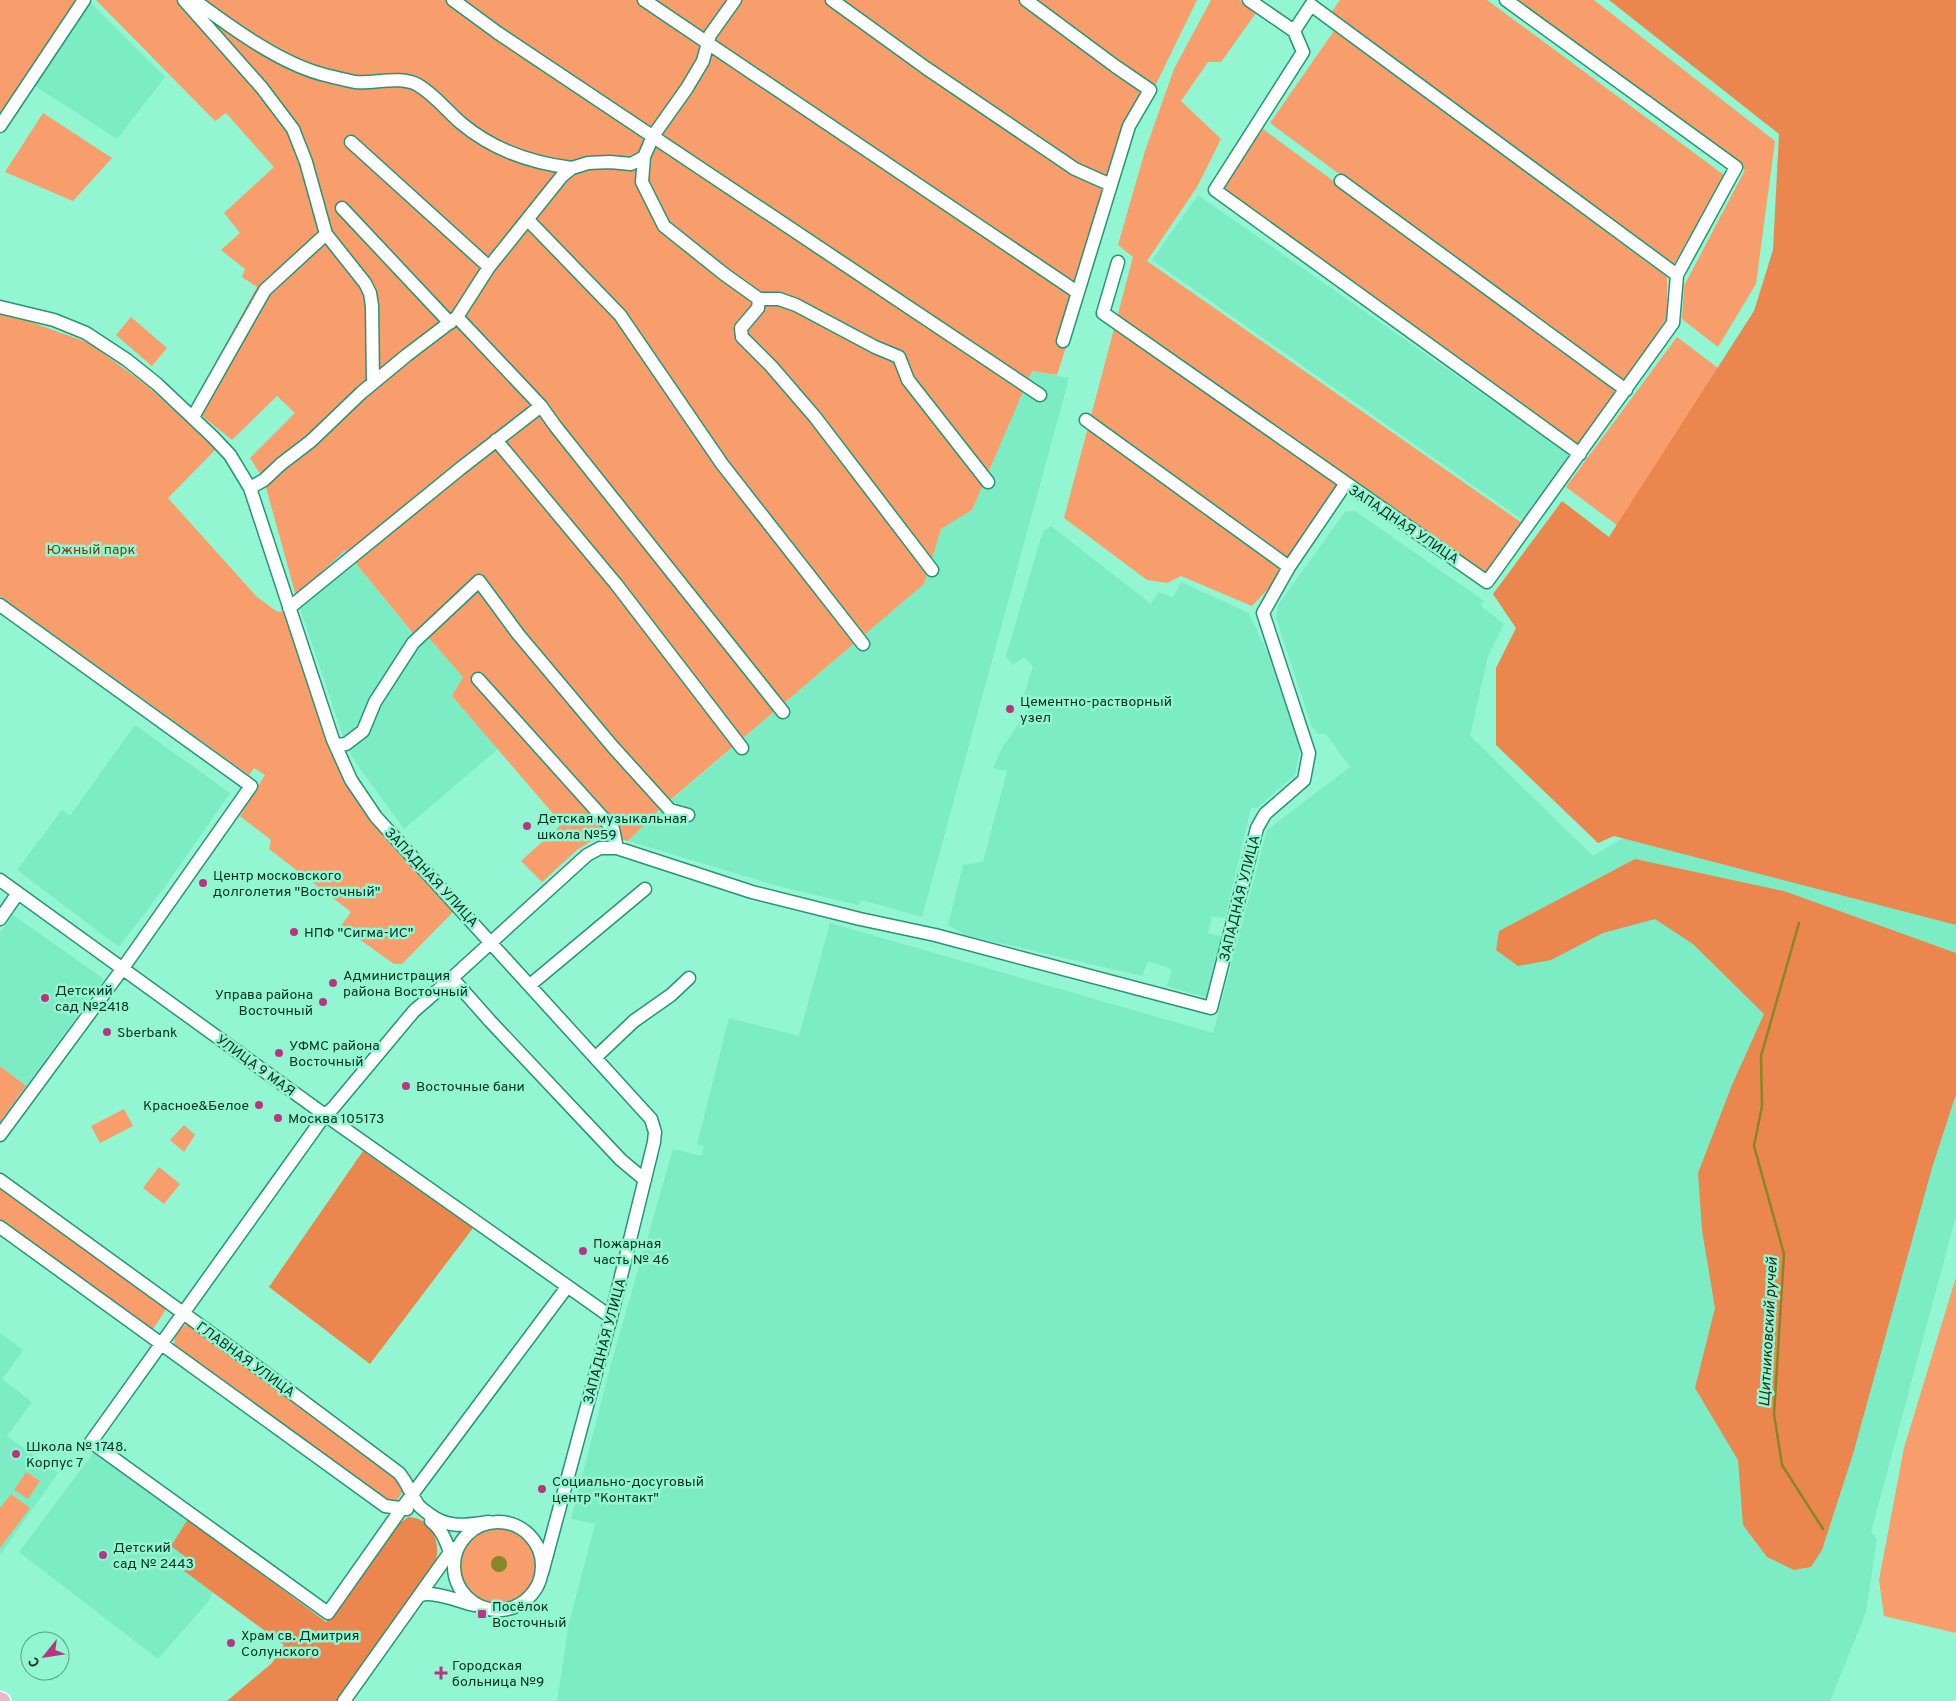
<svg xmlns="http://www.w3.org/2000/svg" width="1956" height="1701" viewBox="0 0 1956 1701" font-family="Overpass,sans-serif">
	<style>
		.built { fill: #7cecc5 }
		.green { fill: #f89d6c }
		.forest { fill: #ea864e }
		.water { fill: #878629 }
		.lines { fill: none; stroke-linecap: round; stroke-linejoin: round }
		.stream { stroke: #878629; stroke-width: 2.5 }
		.minor-casing { stroke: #279474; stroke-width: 15 }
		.major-casing { stroke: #fff; stroke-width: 19 }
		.minor { stroke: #fff; stroke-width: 12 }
		.major { stroke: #e8b8d0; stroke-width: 16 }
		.poi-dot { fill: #b63681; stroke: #91f6d1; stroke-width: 2 }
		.labels { text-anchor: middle; stroke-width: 5; stroke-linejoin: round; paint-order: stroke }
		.street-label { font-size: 14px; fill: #002f22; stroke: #91f6d1 }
		.park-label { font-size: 14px; fill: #7c3c13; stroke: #91f6d1 }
		.poi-label { font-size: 14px; fill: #002f22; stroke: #91f6d1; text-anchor: start }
		.water-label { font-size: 15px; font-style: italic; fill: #2b2b16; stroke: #91f6d1 }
	</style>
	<rect width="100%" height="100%" fill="#91f6d1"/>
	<path class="built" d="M91 3 165 77 117 139 35 86Z
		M1198 195 1570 455 1524 521 1152 260Z
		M1032 371 1069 378 922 917 862 900 858 905 778 886 628 841 662 808 924 584 941 529 972 510Z
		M1355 511 1477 596 1484 601 1481 606 1504 624 1488 656 1470 736 1593 856 1623 838 1956 925V1216L1871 1532 1877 1539 1866 1612 1830 1701H557L569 1623 595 1524 571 1519 611 1364 673 1149 702 1156 704 1146 697 1144 729 1018 799 1036 830 923 1213 1033 1267 830 1350 767 1326 734H1318L1312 727 1276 618 1278 605 1345 512Z
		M1051 526 1151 604 1158 592 1173 597 1181 582 1249 613 1273 664 1296 730 1300 749 1295 775 1257 808H1251L1225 918 1212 916 1208 933 1223 937 1208 998 1167 986 1172 969 1148 961 1142 976 965 935 948 925 963 865 983 862 1007 771 993 768 1002 748 1034 700 1024 695 1033 666 1024 657 1013 665 1006 656 1043 531Z
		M345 550 414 636 421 629 463 677 452 696 498 749 404 829 356 763 345 742 296 596Z
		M135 725 230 793 164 888 119 947 17 870 62 810 70 816Z
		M13 915 104 979 26 1086 0 1066V933Z
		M0 1333 23 1350 2 1379 32 1402 7 1436 58 1473 0 1555Z
		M95 1451 188 1519 187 1558 180 1568 213 1592 208 1602 158 1659 19 1552Z"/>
	<path class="green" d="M0 0H77L0 115Z
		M96 0H1197L1139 119 1057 375 1032 371 972 510 941 529 924 584 662 807 628 841 602 834 577 850 542 882 521 861 562 824 452 696 463 677 421 629 415 636 345 550 296 596 264 480 250 458 295 413 277 396 232 440 191 407 257 287 242 277 245 269 221 250 240 233 224 213 274 167 226 113 215 121Z
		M1211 0H1239L1256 13 1221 62H1208L1181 101 1221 139 1197 187 1147 261 1522 523 1486 574 1345 476 1269 588 1252 606 1181 576 1167 583 1147 580 1064 518 1133 257 1118 245 1145 151 1174 69Z
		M1340 0H1487L1724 175 1674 264 1331 13Z
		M1512 0H1594L1775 141 1756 284 1718 347 1682 319 1684 286 1745 170Z
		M1334 31 1667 277V318L1623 383 1270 123Z
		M43 113 112 158 73 201 5 172Z
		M1263 129 1618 391 1578 447 1221 189Z
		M0 311 89 343 145 384 216 449 168 498 257 597 276 611 288 613 324 736 344 779 454 911 402 964H394L341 926 351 912 269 849 271 840 240 816 265 775 254 768 249 775 0 596Z
		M131 317 167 348 152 366 116 335Z
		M1677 337 1730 377 1618 526 1566 487Z
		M0 1066 26 1086 0 1122Z
		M124 1109 133 1126 100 1143 91 1126Z
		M184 1125 195 1135 184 1152 170 1140Z
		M159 1167 180 1184 164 1204 143 1188Z
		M0 1186 165 1306V1311L153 1329 148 1330 0 1223Z
		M1956 1277V1633L1884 1616 1879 1580 1904 1448Z
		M188 1324 192 1325 402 1480 404 1490 397 1500 392 1503 176 1349C171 1339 178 1328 188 1324Z
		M26 1472 40 1481 28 1499 14 1490Z
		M11 1494 30 1508 0 1548V1508Z
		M459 1565a39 39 0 1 1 78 0a39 39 0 1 1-78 0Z"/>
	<path class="forest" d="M1609 0H1956V925L1614 836 1598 843 1496 745V668L1516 628 1493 594 1562 501 1609 537 1754 311 1773 250 1779 134Z
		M1635 859 1784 891 1956 953V1094L1932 1168 1853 1454 1822 1550 1811 1567 1794 1570 1767 1557 1743 1525 1738 1460 1695 1388 1715 1308 1702 1230 1698 1173 1732 1085 1764 1014 1693 944 1655 919 1603 933 1551 960 1518 966 1496 950 1499 931Z
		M363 1151 473 1228 370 1364 269 1287Z
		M408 1517C431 1517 442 1543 435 1563L340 1701H227L272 1663 284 1645 180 1568 187 1558 171 1546 188 1519 326 1622 400 1523Z"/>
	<path class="water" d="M491 1564a8 8 0 1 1 16 0a8 8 0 1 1-16 0Z"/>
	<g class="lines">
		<path class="stream" d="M1799 923 1761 1056 1762 1106 1754 1146 1784 1254 1774 1414 1782 1465 1823 1529"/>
		<g class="minor-casing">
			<path id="minor" d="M184 0 262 88 293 129 306 162 326 234 365 283 370 293 372 306 373 383
				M194 0C232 28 283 66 329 76 337 78 346 80 355 82 374 84 401 75 418 85 435 95 447 111 461 123 493 150 531 163 572 168
				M453 0 498 33 1040 395
				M644 0 1077 292
				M832 0 926 68 1075 169 1111 185
				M1026 0 1115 66 1150 90 1129 126 1063 341
				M1506 0 1736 167 1677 275
				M1294 31 1303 52 1215 190 1580 454
				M0 126 84 0
				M351 142 489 267
				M644 157 642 182 664 226 724 274 759 299 758 308 741 328 742 337 771 366 815 417 932 570
				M1341 181 1626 390
				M342 208 450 323
				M528 220 620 315 722 464 863 644
				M1118 262 1103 313 1346 483
				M759 299H779L796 305 875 347 899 357 908 380 988 482
				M0 307 54 320 86 333 127 360 157 384 213 437 230 455 250 488 333 740 351 780 376 817 651 1119 655 1132 654 1142 611 1317 542 1573
				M457 317 541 406 556 427 783 712
				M193 417 265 290 326 234
				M1086 420 1289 567
				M496 440 616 584 742 748
				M250 488 264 480 281 464 311 441 361 393 407 355 457 317 489 267 562 176 572 168 588 163 610 162 631 164 644 157 653 136 687 88 703 61 710 35 735 0
				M0 605 251 786 123 968 0 1135
				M289 608 461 468 541 406
				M478 679 613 829 617 848
				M336 745 346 744 363 731 375 702 413 643 479 581 518 634 613 747 670 810 688 815
				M0 880 325 1115 611 1317
				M0 919 18 893
				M452 978 490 1021 621 1160 645 1180
				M530 985 645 889
				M596 1057 634 1021 671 995 689 978
				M0 1180 256 1366 399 1473C407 1482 410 1493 417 1503 420 1508 425 1511 429 1514 449 1529 465 1525 489 1522
				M0 1227 385 1506 407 1509
				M567 1287 402 1508 328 1613 91 1442 325 1115 333 1108 414 1011 452 978 587 855 600 848H617L752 892 860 919 935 935 1211 1008 1257 828 1265 814 1304 780 1309 753 1263 613 1289 567 1346 483 1487 582 1673 323 1677 275 1311 5 1294 31 1249 0
				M431 1521C445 1532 448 1548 454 1564
				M454 1566a44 44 0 1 1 88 0a44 44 0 1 1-88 0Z
				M419 1596C431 1589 460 1602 474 1605
				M344 1701 453 1548"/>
		</g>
		<g class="major-casing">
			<path id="major" d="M0 1700 2 1701"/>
		</g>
		<use href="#minor" class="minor"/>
		<use href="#major" class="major"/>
	</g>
	<g class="poi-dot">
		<circle cx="1010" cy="709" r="5"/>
		<circle cx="527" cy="826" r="5"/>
		<circle cx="203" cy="883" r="5"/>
		<circle cx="294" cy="932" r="5"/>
		<circle cx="333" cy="983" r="5"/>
		<circle cx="45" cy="998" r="5"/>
		<circle cx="323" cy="1002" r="5"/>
		<circle cx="107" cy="1032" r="5"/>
		<circle cx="279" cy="1053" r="5"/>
		<circle cx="406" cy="1086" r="5"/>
		<circle cx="259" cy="1105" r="5"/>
		<circle cx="278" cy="1118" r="5"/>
		<circle cx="583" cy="1251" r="5"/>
		<circle cx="16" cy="1454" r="5"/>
		<circle cx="542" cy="1489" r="5"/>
		<circle cx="103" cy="1555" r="5"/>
		<rect x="477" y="1609" width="10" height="10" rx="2.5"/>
		<circle cx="231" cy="1643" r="5"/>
		<path d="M438.5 1665.5h5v5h5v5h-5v5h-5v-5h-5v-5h5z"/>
	</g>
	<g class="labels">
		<g class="street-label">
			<text transform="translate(1404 524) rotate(34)" y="5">ЗАПАДНАЯ УЛИЦА</text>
			<text transform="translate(432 877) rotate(47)" y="5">ЗАПАДНАЯ УЛИЦА</text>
			<text transform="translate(1239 898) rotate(-76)" y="5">ЗАПАДНАЯ УЛИЦА</text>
			<text transform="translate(256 1065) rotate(36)" y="5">УЛИЦА 9 МАЯ</text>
			<text transform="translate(604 1341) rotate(-75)" y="5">ЗАПАДНАЯ УЛИЦА</text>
			<text transform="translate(246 1359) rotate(36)" y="5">ГЛАВНАЯ УЛИЦА</text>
		</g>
		<g class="park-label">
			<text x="91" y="554">Южный парк</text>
		</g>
		<g class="poi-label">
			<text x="1020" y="706">Цементно-растворный<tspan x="1020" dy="16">узел</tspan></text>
			<text x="537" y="823">Детская музыкальная<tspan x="537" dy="16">школа №59</tspan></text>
			<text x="213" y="880">Центр московского<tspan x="213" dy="16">долголетия "Восточный"</tspan></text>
			<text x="304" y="937">НПФ "Сигма-ИС"</text>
			<text x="343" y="980">Администрация<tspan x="343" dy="16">района Восточный</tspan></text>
			<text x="55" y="995">Детский<tspan x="55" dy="16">сад №2418</tspan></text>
			<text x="313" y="999" text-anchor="end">Управа района<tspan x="313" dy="16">Восточный</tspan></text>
			<text x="117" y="1037">Sberbank</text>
			<text x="289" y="1050">УФМС района<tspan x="289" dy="16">Восточный</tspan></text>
			<text x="416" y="1091">Восточные бани</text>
			<text x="249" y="1110" text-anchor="end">Красное&amp;Белое</text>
			<text x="288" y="1123">Москва 105173</text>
			<text x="593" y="1248">Пожарная<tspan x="593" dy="16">часть № 46</tspan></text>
			<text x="26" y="1451">Школа № 1748.<tspan x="26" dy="16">Корпус 7</tspan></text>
			<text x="552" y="1486">Социально-досуговый<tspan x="552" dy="16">центр "Контакт"</tspan></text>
			<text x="113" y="1552">Детский<tspan x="113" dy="16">сад № 2443</tspan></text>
			<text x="492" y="1611">Посёлок<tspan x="492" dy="16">Восточный</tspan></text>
			<text x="241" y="1640">Храм св. Дмитрия<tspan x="241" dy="16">Солунского</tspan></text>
			<text x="452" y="1670">Городская<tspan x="452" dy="16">больница №9</tspan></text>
		</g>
		<g class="water-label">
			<text transform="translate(1768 1332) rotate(-87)" y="5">Щитниковский ручей</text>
		</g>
	</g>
	<g transform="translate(45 1656) rotate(240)"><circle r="24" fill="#91f6d1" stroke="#57a68b"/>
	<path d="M0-4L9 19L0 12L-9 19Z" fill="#b63681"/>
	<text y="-8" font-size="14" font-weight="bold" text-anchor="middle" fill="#002f22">С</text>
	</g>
</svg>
